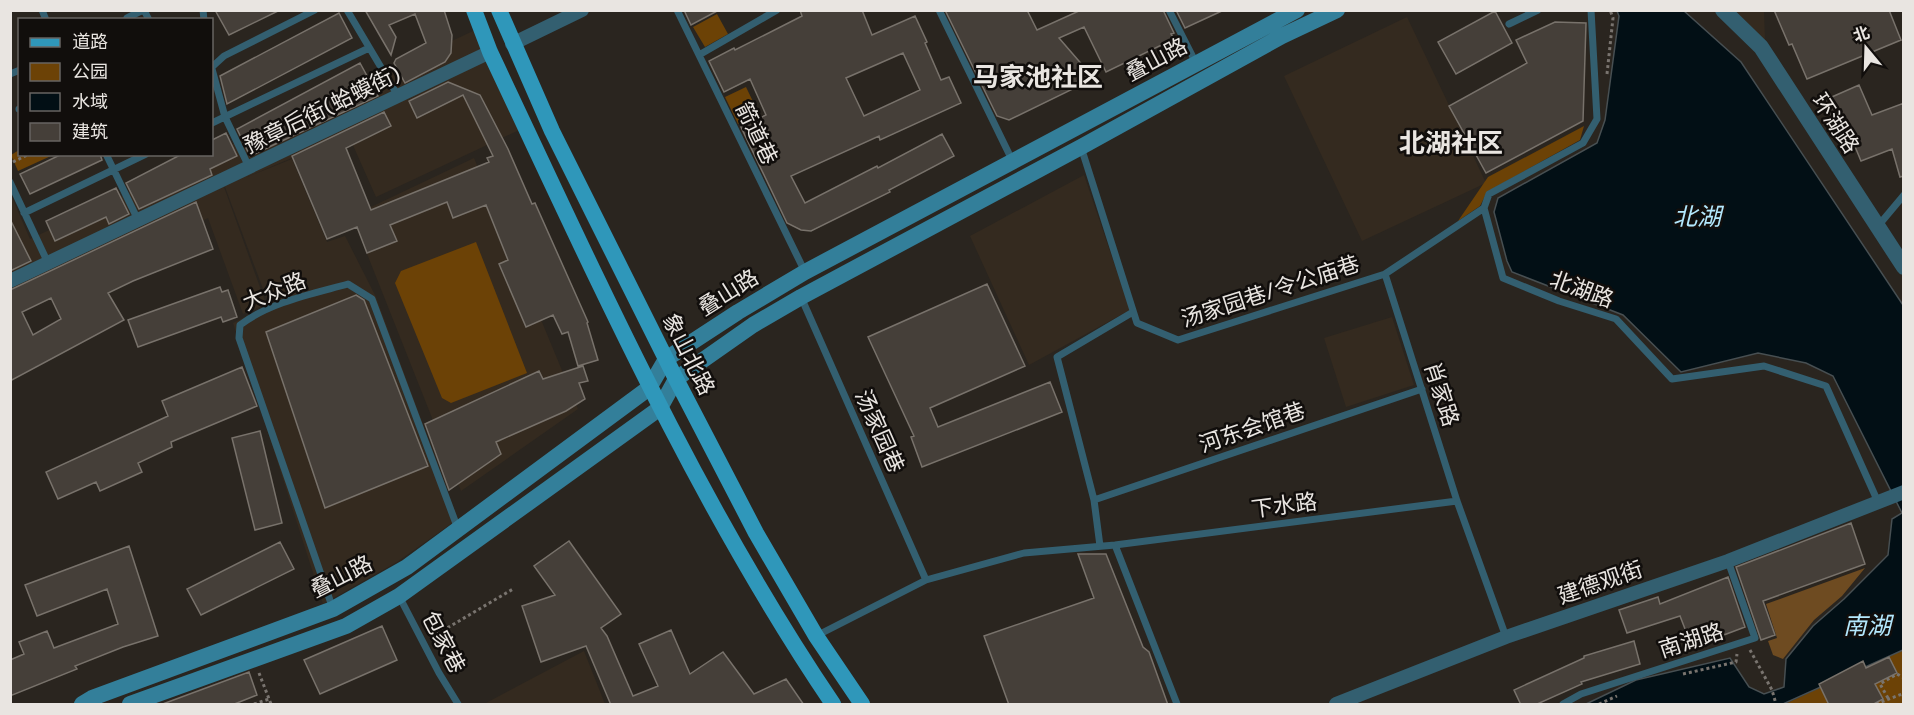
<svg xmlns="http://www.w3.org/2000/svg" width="1914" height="715" viewBox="0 0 1914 715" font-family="Commissioner,'Noto Sans SC',sans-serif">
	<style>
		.built { fill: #342a1f }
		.green { fill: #6c4206 }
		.forest { fill: #6e4b21 }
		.water { fill: #020f15; stroke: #474f52; stroke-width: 1.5 }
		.building { fill: #453f39; stroke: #78726b; stroke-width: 1.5; fill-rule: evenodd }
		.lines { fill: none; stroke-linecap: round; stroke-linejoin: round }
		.path { stroke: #79746f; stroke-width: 3; stroke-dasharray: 3 3; stroke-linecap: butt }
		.service { stroke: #335f70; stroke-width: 7 }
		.minor { stroke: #335f70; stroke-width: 14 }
		.tertiary { stroke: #335f70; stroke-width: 16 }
		.secondary { stroke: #337f9a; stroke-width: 16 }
		.primary { stroke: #2f97ba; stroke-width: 16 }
		.labels { text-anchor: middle; stroke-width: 5; stroke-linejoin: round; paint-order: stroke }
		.street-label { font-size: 22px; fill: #e9e5e1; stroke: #110e0c }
		.water-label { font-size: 24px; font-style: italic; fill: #b3e8fd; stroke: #110e0c }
		.quarter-label { font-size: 26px; font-weight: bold; fill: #e9e5e1; stroke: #110e0c }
	</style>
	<rect width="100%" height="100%" fill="#2a251f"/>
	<path class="built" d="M1734 11H1764L1765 40Z
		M1407 17 1486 183 1362 241 1284 76Z
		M488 24 493 41 532 124 376 197 348 134 247 177 292 159 327 242 345 236 376 297 458 519 397 562 323 604 233 323 269 305 225 187H224L266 304 243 314 208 218 11 313 10 193 30 239Z
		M474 158 578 409 461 491 352 216Z
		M1084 175 1130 310 1029 365 970 236Z
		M1392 317 1414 385 1346 407 1324 338Z
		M584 651 605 704H484Z"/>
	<path class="green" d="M717 14 728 34 705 47 693 27Z
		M746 87 759 114 738 124 725 97Z
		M1584 126 1580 140 1487 192 1480 206 1458 221 1488 177Z
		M19 150 20 154 53 155 18 171 11 155Z
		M476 242 527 373 451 403 442 398 395 283 401 271Z
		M1903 649V704H1783L1787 703Z"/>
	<path class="forest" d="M1865 568 1842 596 1814 620 1783 659 1773 655 1768 641 1777 638 1766 604Z"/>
	<path class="water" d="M1617 11H1684L1741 62 1903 305V650L1783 704H1586L1636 680 1730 658 1749 687 1764 694 1784 687 1786 659 1813 626 1844 599 1888 555 1892 519 1902 513 1833 376 1806 363 1758 353 1681 372 1623 315 1512 272 1507 261 1494 212 1498 198 1597 143 1605 120 1619 16Z"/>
	<path class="building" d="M215 10H280L229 35Z
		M365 10H444L452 35 451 53 445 62 405 83 394 63 396 59 426 43 415 14 389 25 396 37 391 55Z
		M684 10H719L691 25Z
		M800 10H862L872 35 915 16 927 42 925 43 941 80 949 77 961 103 880 140 879 136 791 176 805 203 877 166 878 168 942 134 954 156 889 190 890 192 811 231 801 230 787 223 741 127 766 115 750 79 724 92 709 61 734 48 735 50 802 16ZM903 53 920 90 864 116 846 78Z
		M945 10H1027L1037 30 1081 10H1163L1174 33 1171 34 1174 39 1106 72 1084 27 1059 38 1091 75 1077 81 1079 86 1009 120 997 116Z
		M1176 10H1224L1185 28Z
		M1774 10H1889L1901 40 1807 79 1792 44 1789 45Z
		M1495 11 1512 43 1456 74 1438 42Z
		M339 13 352 38 227 104 220 76Z
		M1555 22 1586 23 1583 121 1486 173 1449 106 1527 63 1516 40Z
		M360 63 378 96 250 156 237 129Z
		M448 82 480 95 508 149 532 204 535 203 588 322 587 323 598 360 578 366 568 332 562 334 553 315 526 327 499 264 508 260 486 205 453 218 447 202 390 225 397 241 367 253 357 227 327 239 292 156 384 112 391 126 346 148 371 210 489 162 487 158 493 156 463 95 417 118 409 101Z
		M1859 85 1872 115 1904 103V176L1900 177 1892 149 1861 161 1844 120 1835 123 1825 100Z
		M226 133 237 156 210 169 212 175 139 209 126 183 182 154H212V140Z
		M62 154H100L102 160 30 194 20 174Z
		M116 188 129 214 109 224 106 217 55 241 46 221Z
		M196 202 213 249 133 281 108 293 124 320 10 381V290ZM51 298 61 319 33 335 22 312Z
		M10 219 31 261 10 271Z
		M987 284 1025 366 930 408 938 427 1050 382 1062 412 922 467 911 437 914 436 868 337Z
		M220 287 222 292 228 290 237 317 223 322 221 317 138 347 128 320Z
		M356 295 364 300 428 466 325 508 266 332Z
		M583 366 588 381 579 383 585 399 566 411 496 442 501 454 449 490 425 424 539 371 543 379Z
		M242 367 257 406 171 442 172 447 138 463 142 472 100 491 96 482 58 499 46 472 168 416 162 401Z
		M260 431 282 523 255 530 232 438Z
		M1851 523 1865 564 1763 601 1775 635 1761 640 1736 567Z
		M569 541 621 614 601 628 607 636 633 696 658 686 639 644 671 630 690 674 723 652 754 694 786 679 804 705H611L586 646 541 662 522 606 555 595 534 566Z
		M280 542 294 569 201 615 187 589Z
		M129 546 158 636 123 647 75 666 77 669 10 696V660L24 654 19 642 47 631 54 648 118 624 107 589 37 616 25 585Z
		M1078 554H1106L1143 647 1149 652 1168 705H1009L984 636 1094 598Z
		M1728 577 1745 627 1692 647 1680 616 1627 633 1619 610 1658 597 1660 604Z
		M382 626 397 660 320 694 304 660Z
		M1634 641 1640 664 1581 682 1582 684 1535 705H1521L1514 690 1584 658V656Z
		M1889 657 1897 673 1875 684 1883 699 1872 705H1829L1819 684 1863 661 1866 668Z
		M249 672 257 695 232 705H160Z"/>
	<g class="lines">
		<path class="path" d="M1607 74 1613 18 1610 10
			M13 162 29 154
			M432 637 513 589
			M1750 650 1772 690 1776 704
			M259 673 271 704
			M1683 674 1736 662 1737 654
			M1888 698 1880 684 1897 674 1904 678
			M254 704 269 699
			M1599 704 1617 696
			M1876 704 1902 694 1904 698"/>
		<path class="service" d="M42 10 46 20
			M144 10 149 20
			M203 10 204 20
			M347 10 398 96
			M677 10 805 272
			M939 10 1013 162
			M1169 10 1196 63
			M1591 10 1597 119 1583 143 1489 194 1484 208 1503 278 1559 301 1616 319 1672 379 1764 366 1826 386 1878 502
			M127 18 143 10
			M1509 24 1538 10
			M699 55 777 10
			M212 67 224 56 315 10
			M212 69 225 117 249 167
			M10 74 20 70
			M19 109H20
			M212 123 369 48
			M1081 147 1137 323 1178 340 1385 274
			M106 154 138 220
			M10 182 48 263
			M1484 208 1385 274 1457 501 1506 637
			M24 213 146 154
			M1878 226 1904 195
			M801 297 926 580
			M1094 500 1422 389
			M1115 545 1177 704
			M1100 546 1094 500 1057 357 1133 312
			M399 596 439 673 458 704
			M333 609 239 338 240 325C270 302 312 294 348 284L372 299 458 529
			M816 636 926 580 1024 553 1115 545 1457 501
			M1563 704 1581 694 1755 638 1728 561"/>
		<path class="minor" d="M512 44 582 10
			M10 281 490 52
			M1336 704 1506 637 1728 561 1904 492"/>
		<path class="tertiary" d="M1723 10 1761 47 1904 267"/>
		<path class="secondary" d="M82 704 92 698 333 609 407 567 649 388 666 359 738 312 805 272 1297 10
			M130 704 346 626 399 596 660 408 676 379 753 325 801 297 1081 147 1282 36 1337 10"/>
		<path class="primary" d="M474 10 490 52C595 274 695 500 833 704
			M499 10 552 131 676 379 756 533 816 636 862 704"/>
	</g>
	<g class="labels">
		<g class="street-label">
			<text transform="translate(1156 59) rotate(-28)" y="8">叠山路</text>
			<text transform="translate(322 109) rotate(-26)" y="8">豫章后街(蛤蟆街)</text>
			<text transform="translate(1836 123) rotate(57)" y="8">环湖路</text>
			<text transform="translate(757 133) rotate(64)" y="8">箭道巷</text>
			<text transform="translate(1582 289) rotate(20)" y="8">北湖路</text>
			<text transform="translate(274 291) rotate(-22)" y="8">大众路</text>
			<text transform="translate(1270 291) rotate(-18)" y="8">汤家园巷/令公庙巷</text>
			<text transform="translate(728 292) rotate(-32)" y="8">叠山路</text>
			<text transform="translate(689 354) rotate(63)" y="8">象山北路</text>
			<text transform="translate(1442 394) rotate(72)" y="8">肖家路</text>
			<text transform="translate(1252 427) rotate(-19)" y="8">河东会馆巷</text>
			<text transform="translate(880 431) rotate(66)" y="8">汤家园巷</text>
			<text transform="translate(1284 505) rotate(-7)" y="8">下水路</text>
			<text transform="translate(341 576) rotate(-27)" y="8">叠山路</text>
			<text transform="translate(1600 582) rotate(-19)" y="8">建德观街</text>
			<text transform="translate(1691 640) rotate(-18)" y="8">南湖路</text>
			<text transform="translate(444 642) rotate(62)" y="8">包家巷</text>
		</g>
		<g class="water-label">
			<text x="1697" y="225">北湖</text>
			<text x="1867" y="634">南湖</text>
		</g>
		<g class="quarter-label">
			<text x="1038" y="86">马家池社区</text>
			<text x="1451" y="152">北湖社区</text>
		</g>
	</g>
	<rect width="1914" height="715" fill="none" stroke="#e9e5e1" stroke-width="24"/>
	<rect x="18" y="18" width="195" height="138" fill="#110e0c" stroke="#676461" stroke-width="1.5"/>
	<rect x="30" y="38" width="30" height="9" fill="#2f97ba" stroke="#676461" stroke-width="1.5"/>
	<text x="72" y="48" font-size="18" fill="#e9e5e1">道路</text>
	<rect x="30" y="63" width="30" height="18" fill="#6c4206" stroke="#676461" stroke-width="1.5"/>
	<text x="72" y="78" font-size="18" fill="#e9e5e1">公园</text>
	<rect x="30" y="93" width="30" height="18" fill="#020f15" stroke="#676461" stroke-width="1.5"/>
	<text x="72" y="108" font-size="18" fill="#e9e5e1">水域</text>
	<rect x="30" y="123" width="30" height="18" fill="#453f39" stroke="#676461" stroke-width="1.5"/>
	<text x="72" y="138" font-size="18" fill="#e9e5e1">建筑</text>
	<g transform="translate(1866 48) rotate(341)" stroke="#110e0c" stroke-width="4.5" paint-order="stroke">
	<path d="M0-4.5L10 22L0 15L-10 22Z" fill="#e9e5e1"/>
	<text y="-9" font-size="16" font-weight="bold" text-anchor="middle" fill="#e9e5e1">北</text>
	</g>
</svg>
